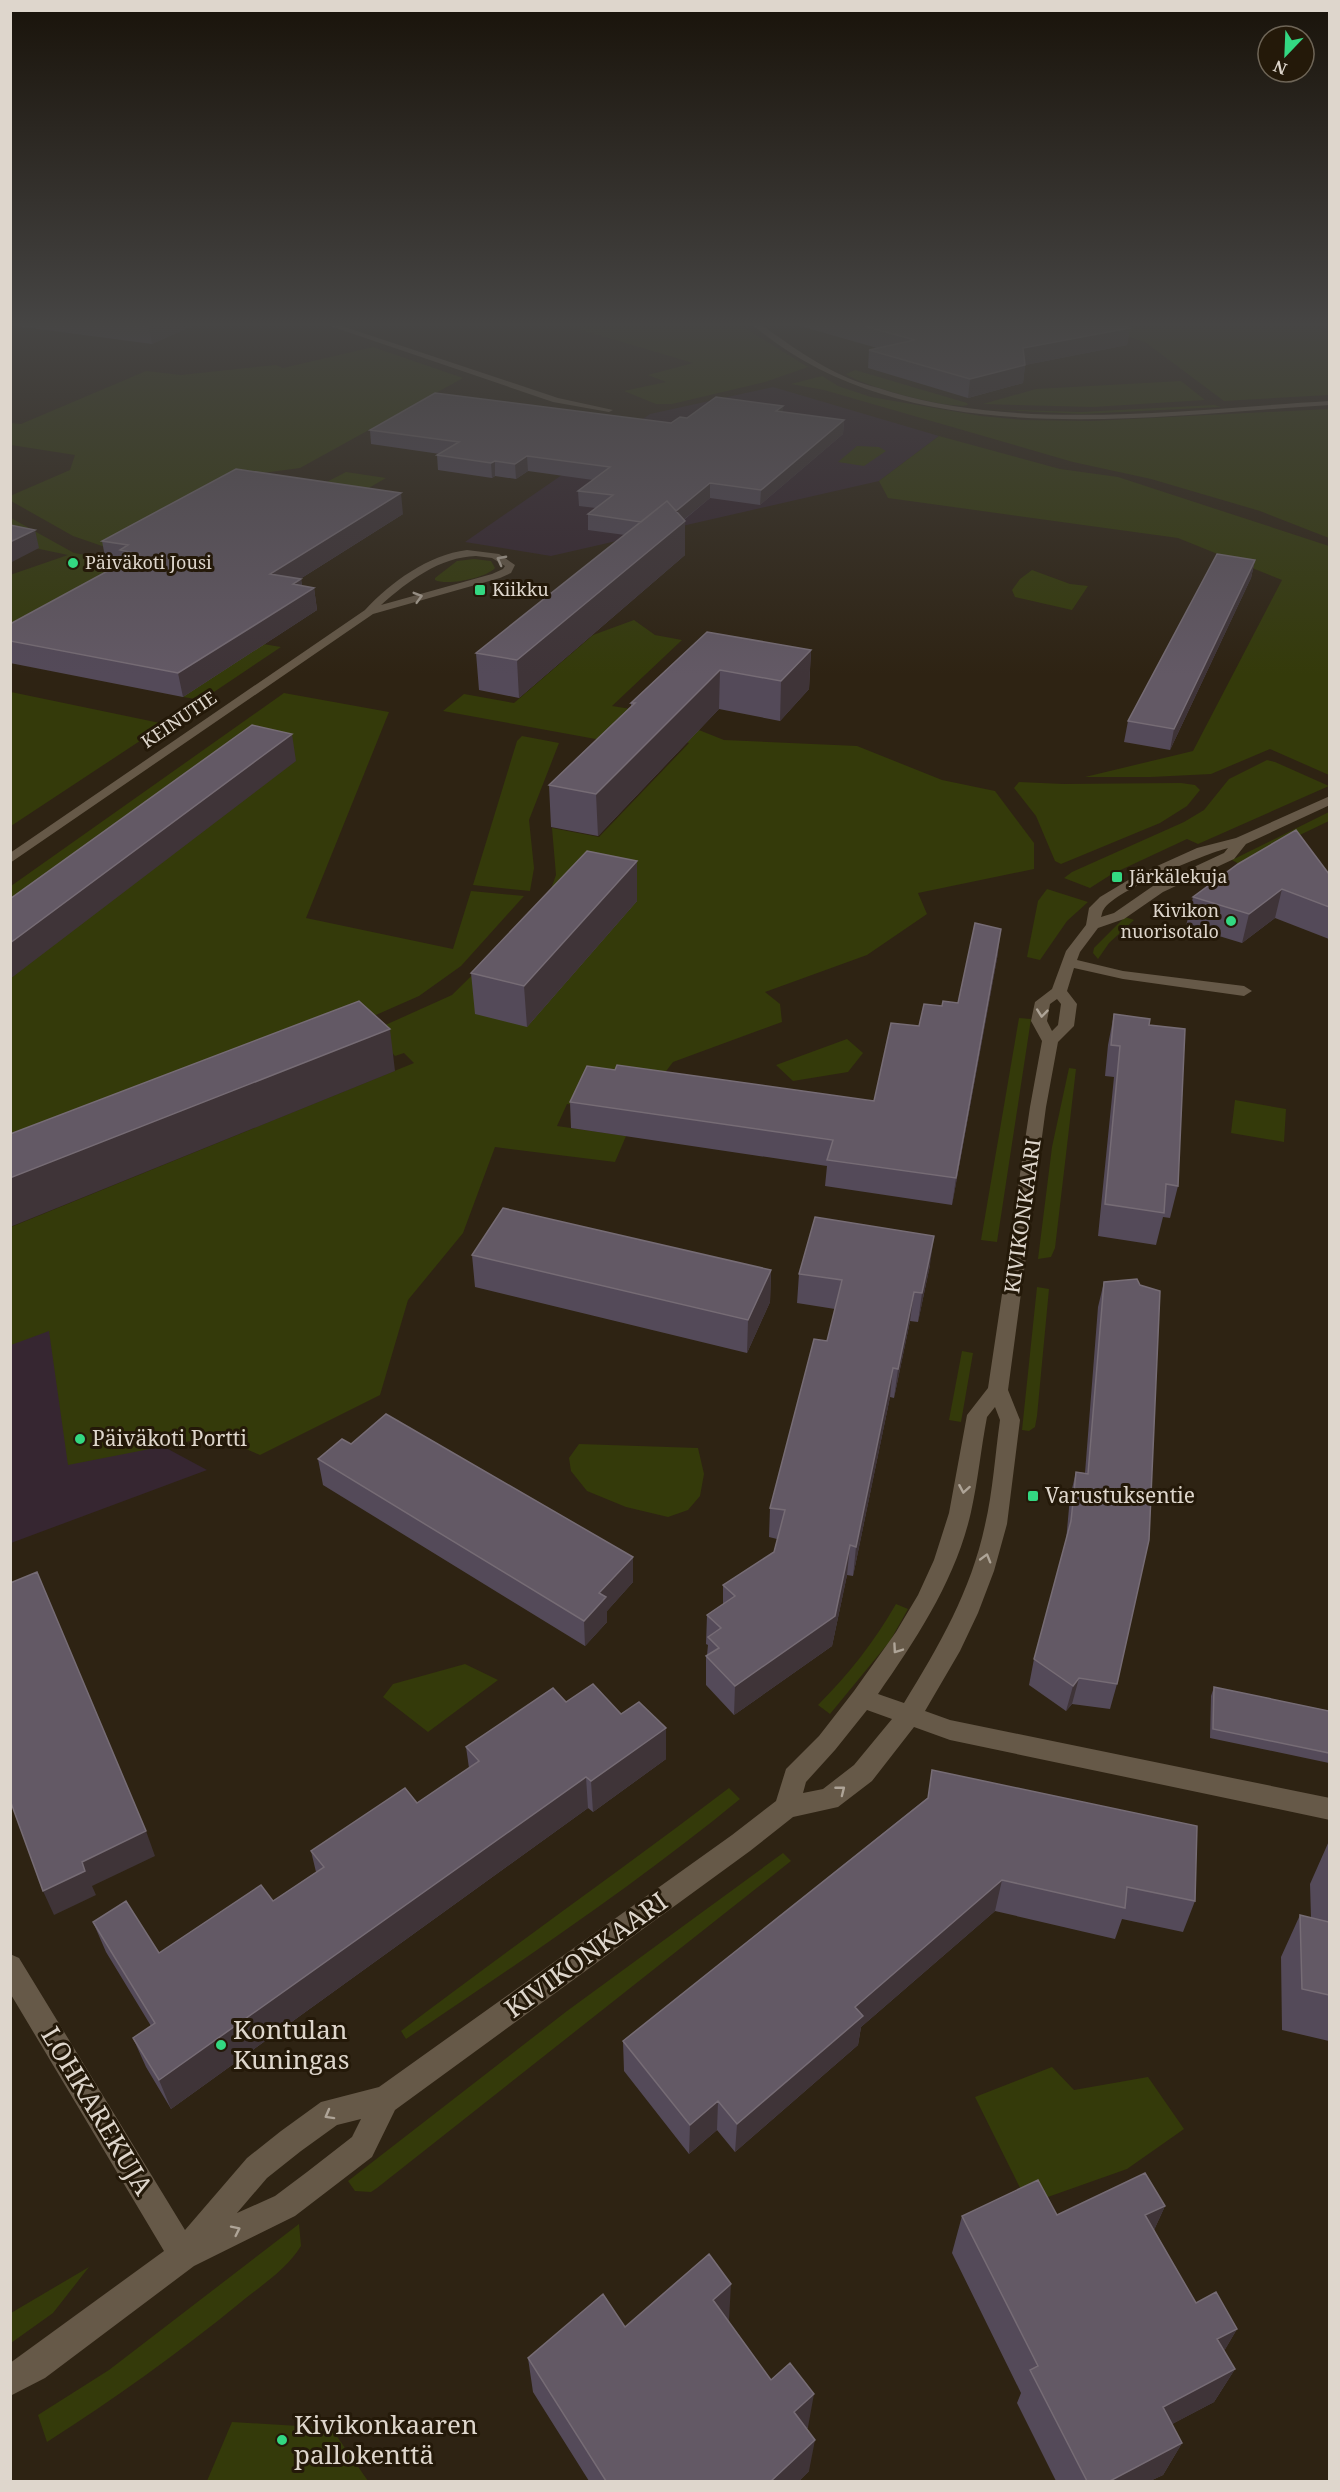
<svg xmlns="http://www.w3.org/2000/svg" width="1340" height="2492" viewBox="0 0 1340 2492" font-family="'Noto Serif',serif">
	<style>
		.education { fill: #362631 }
		.green { fill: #343a0a }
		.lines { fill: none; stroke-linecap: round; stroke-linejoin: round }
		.minor { fill: #665948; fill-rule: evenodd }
		.wall { fill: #544a59 }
		.shaded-wall { fill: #3f3438 }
		.building { fill: #635965; stroke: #766c75; stroke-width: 1.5 }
		.oneway { stroke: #aea497 }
		.poi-dot { fill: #33d882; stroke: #241909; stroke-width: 2 }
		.labels { text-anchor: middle; stroke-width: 6; stroke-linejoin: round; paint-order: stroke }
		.far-poi-label { font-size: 18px; fill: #ded6cc; stroke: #241909; text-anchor: start }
		.far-street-label { font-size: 18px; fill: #ded6cc; stroke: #241909 }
		.street-label { font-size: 21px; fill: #ded6cc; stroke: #241909 }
		.poi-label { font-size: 21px; fill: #ded6cc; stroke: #241909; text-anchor: start }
		.near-street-label { font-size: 26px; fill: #ded6cc; stroke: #241909 }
		.near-poi-label { font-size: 26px; fill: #ded6cc; stroke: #241909; text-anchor: start }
	</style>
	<rect width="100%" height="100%" fill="#2e2313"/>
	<path class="education" d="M773 387 939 436 879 481 551 556 465 542 650 414Z
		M142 1279 90 1407 207 1470 11 1543V1337Z"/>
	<path class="green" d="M568 326H739L748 330 808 367 765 382 672 404H656L624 391 666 382 648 375 693 363Z
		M1094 326H1316L1329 335V395L1224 401 1145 342Z
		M373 347 463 378 300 468 263 473 105 547 73 536 11 501 10 496 70 470 75 455 11 445V423L21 424 146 371 181 375 276 365 283 368Z
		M855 370 967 403 968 405C950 410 862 386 846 374Z
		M822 376 838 386 871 397 981 416 1023 420 1091 421 1329 409V538L1260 511 1151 479 1073 462 824 390 791 384Z
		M1181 381 1205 400 1093 407 983 404 1036 389Z
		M1214 405 1221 407 1082 414 980 409 1081 412Z
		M939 436 1060 469 1118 477 1329 546V775L1270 749 1211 774 1151 777H1085L1193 751 1282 580 1178 538 888 498 879 481Z
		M857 446 879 447 886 451 864 466 838 462Z
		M346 472 386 478 360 493 319 486Z
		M11 518 74 553 126 562 158 626 281 647 202 700 183 697 11 642 10 575 68 555 11 543Z
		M474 559 491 561 495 568C486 578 447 586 435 580V578L457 561Z
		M1032 570 1070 584 1088 586 1072 610 1015 597 1012 590 1020 579Z
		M634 620 655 635 682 640 612 706 656 713 724 740 857 746 942 780 995 791 1034 843V869L918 893 927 914 867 955 765 992 780 1004 782 1022 673 1062 648 1095 581 1106 567 1104 557 1126 626 1136 615 1162 495 1147 463 1233 408 1300 380 1395 260 1455 216 1436 68 1465 49 1331 11 1345V1227L414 1063 404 1053 395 1056 372 1031 452 995 526 922 551 889 556 875 552 828 599 837 689 743 646 734 634 746 443 711 464 694 514 703 593 635Z
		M11 692 160 723 155 731 11 826Z
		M284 693 389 712 306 918 453 949 471 891 524 896 461 966 419 996 369 1018 11 1156V886Z
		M522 736 559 743 529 820 534 868 530 891 473 885 517 741Z
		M1267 760 1275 762 1329 786 1198 844 1187 839 1112 874 1090 888 1064 878 1072 872 1184 822 1204 810 1229 779Z
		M1019 782 1063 784 1181 783 1195 785 1200 790 1187 806 1160 823 1061 864 1055 861 1036 816 1014 788Z
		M1329 812V821L1239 864 1232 860Z
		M1047 889 1088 902 1067 921 1040 960 1027 957 1038 901Z
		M1125 917 1134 920 1109 943 1098 959 1093 953 1094 948Z
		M1019 1018 1031 1019 997 1242 981 1240Z
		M847 1039 863 1053 848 1072 793 1081 776 1065Z
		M1069 1068 1076 1069 1055 1248 1051 1257 1038 1259 1052 1147Z
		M1235 1100 1286 1109 1284 1142 1231 1133Z
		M1037 1287 1049 1289 1037 1416 1035 1427 1029 1431 1022 1430Z
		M962 1351 973 1353 961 1422 949 1420Z
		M579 1444 698 1448 704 1474 700 1496 688 1510 668 1517 626 1507 587 1491 571 1471 569 1458Z
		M896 1604 908 1609 890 1641 830 1714 818 1705C849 1674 874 1642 896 1604Z
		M465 1664 498 1680 428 1732 383 1697 393 1684Z
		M729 1788 740 1799C634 1886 520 1962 406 2039L401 2031C509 1949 621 1870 729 1788Z
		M783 1853 791 1861 377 2188 371 2192 355 2191 348 2181 567 2011Z
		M1052 2067 1074 2090 1148 2077 1184 2129 1127 2169 1028 2204 975 2097Z
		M299 2224 301 2246C287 2269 262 2285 241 2302 179 2353 114 2399 47 2442L38 2415 109 2370Z
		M89 2267 53 2313 11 2343V2313Z
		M232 2422 331 2428 368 2481H207Z"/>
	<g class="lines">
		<path class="minor" d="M330 326H342L558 398 613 410 609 412 553 402Z
			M754 326H763C790 345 817 365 848 378 861 384 877 387 891 392 1027 432 1190 409 1330 401V405C1145 416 906 455 754 326Z
			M467 550 499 554 515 565 511 573 500 578 373 614 10 863V853L365 610C391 582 428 555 467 550ZM476 556 492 558 505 566 503 569 492 574 381 605C408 581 440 557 476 556Z
			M1330 796V805L1246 844 1234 859 1163 892 1124 919 1098 928 1080 952 1077 960 1123 971 1244 986 1252 991 1244 996 1123 979 1074 968 1067 991 1077 1004 1074 1026 1058 1042 1046 1107 1008 1390 1020 1420 1007 1524 994 1571 978 1613 960 1651 925 1711 950 1720 1330 1798V1820L950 1740 914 1727 872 1781 838 1807 793 1817 750 1851 395 2110 372 2157 295 2216 194 2266 45 2378 10 2396V2363L164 2251 10 1993V1954L19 1958 185 2230 247 2158 281 2131 321 2102 379 2087 732 1835 776 1801 786 1769 819 1736 854 1691 896 1632 918 1595 934 1560 949 1513 967 1415 988 1388 1030 1107 1042 1041 1031 1021 1035 1002 1052 989 1066 951 1086 925 1089 908 1100 897 1135 876 1197 848 1236 838ZM1228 848 1224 853 1153 886 1114 913 1101 917C1102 915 1102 911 1104 909 1116 890 1205 854 1228 848ZM1057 999 1061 1004 1058 1025 1052 1031 1047 1021 1050 1004ZM995 1407 1000 1420C995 1455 993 1491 985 1525 971 1591 939 1646 904 1703L878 1694C917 1638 956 1579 971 1512 978 1481 981 1448 987 1417ZM867 1710 892 1719 854 1765 823 1789 803 1793 806 1782 835 1750ZM361 2119 352 2137 307 2172 275 2196 237 2213 267 2178 301 2151 337 2125Z"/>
	</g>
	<path class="wall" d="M16 326H192L152 344Z
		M800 326H1126L1130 328 1127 345 1025 365 1023 383 968 398 868 368 869 350 877 348Z
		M783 406V412L844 420 843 434 760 505 710 498 684 520 685 521V555L519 698 479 690 476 653 625 535 588 530V514L596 508 579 506 578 491 593 480 528 471 516 479 495 476 492 478 438 470 437 455 440 454 371 444 370 430 671 423 687 418Z
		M403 514 300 579H301L302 586 314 588 317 610 183 697 10 663V624L120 564 106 562 102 541Z
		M1255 560 1251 578 1170 750 1124 742 1128 721Z
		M707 632 811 650 809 689 780 721 719 709 598 836 551 827 549 785 631 706V703Z
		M637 861V901L527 1027 475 1014 471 973Z
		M1329 874V939L1275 918 1242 943 1186 926 1193 897Z
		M998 953 952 1205 825 1186 827 1166 571 1128 570 1102 874 1101 919 1026 942 1006 958 1003Z
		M1114 1014 1149 1025 1178 1186 1170 1218 1163 1217 1156 1245 1098 1236 1114 1077 1105 1076 1108 1045Z
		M472 1255 771 1270 770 1302 747 1353 475 1287Z
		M930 1265 918 1322 910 1321 894 1398 890 1397 853 1576 847 1575 832 1646 734 1715 706 1685V1656L707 1655 708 1645 706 1644 707 1615 723 1604V1585L774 1552 777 1539 769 1537 770 1508 827 1341 835 1309 797 1303 799 1274Z
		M1104 1282 1117 1684 1110 1709 1072 1704 1066 1711 1029 1685 1034 1659 1066 1541 1070 1497 1076 1472 1085 1473 1098 1307Z
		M351 1444 633 1557V1582L607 1611V1622L585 1646 323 1485 318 1459Z
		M1214 1687 1329 1711V1763L1210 1738 1211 1696Z
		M566 1702 666 1759 593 1812 588 1808 171 2109 146 2067 133 2038 151 2026 106 1952 93 1922 159 1953 273 1901 316 1872 311 1851 417 1803 469 1768 466 1747Z
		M927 1798 1195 1901 1183 1932 1122 1919 1115 1939 995 1911 861 2027 858 2045 735 2152 717 2130 689 2154 624 2071 623 2041Z
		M1329 1841V2041L1282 2030 1281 1957 1300 1915 1311 1918 1310 1884Z
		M1165 2206 1154 2230 1196 2303 1237 2329 1224 2351 1235 2369 1214 2402 1172 2424 1182 2443 1163 2475 1150 2481H1056L1017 2403 1021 2393 952 2253 962 2216 1057 2215Z
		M728 2320 771 2380 808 2427 807 2429 809 2471 799 2481H589L533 2392 528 2358 625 2327 729 2320Z"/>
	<path class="shaded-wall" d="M152 326H192L152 344 149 328Z
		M1130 328 1127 345 1025 365 1023 383 968 398 970 379 1023 348Z
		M783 406V420L776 411Z
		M844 420 843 434 760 505 761 490Z
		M527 456 528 471 516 479 515 464Z
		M495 461V476L492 478 491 463Z
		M710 483V498L659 540V524Z
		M401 493 403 514 273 596 270 574Z
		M685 521V555L519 698 517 660Z
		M35 530 39 548 10 563V542Z
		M1255 560 1251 578 1170 750 1174 729Z
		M301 579 303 595 314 588 317 610 183 697 178 673 293 584Z
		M811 650 809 689 780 721 781 681Z
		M720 670 719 709 598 836 596 794Z
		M292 734 296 761 10 979V943Z
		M637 861V901L527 1027 524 986Z
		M1282 889 1275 918 1242 943 1249 914Z
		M1001 929 998 953 952 1205 956 1178Z
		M390 1029 395 1071 10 1227V1178Z
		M934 1236 930 1265 918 1322 922 1293Z
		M771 1270 770 1302 747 1353 748 1320Z
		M914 1292 910 1321 894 1398 898 1369Z
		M893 1368 890 1397 853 1576 856 1547Z
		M850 1545 847 1575 832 1646 734 1715 735 1686Z
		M633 1557V1582L607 1611V1622L585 1646 584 1621 599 1593Z
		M1079 1678 1072 1704 1066 1711 1073 1686Z
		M666 1728V1759L593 1812 591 1781Z
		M586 1777 588 1808 171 2109 159 2080Z
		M146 1831 155 1856 92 1886 96 1895 54 1915 43 1891 82 1862Z
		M1002 1880 995 1911 861 2027 858 2045 735 2152 737 2124 855 2007Z
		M718 2101 717 2130 689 2154 690 2125Z
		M1165 2206 1148 2243 1145 2215Z
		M731 2284 729 2320 712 2335 713 2300Z
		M1237 2329 1217 2363V2339Z
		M1235 2369 1214 2402 1144 2439 1163 2407Z
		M814 2394 808 2427 790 2445 794 2412Z
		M815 2440 809 2471 799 2481H771Z
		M1182 2443 1163 2475 1150 2481H1110Z"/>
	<path class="building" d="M864 326H1126L1130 328 1023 348 1025 365 970 379 869 350 915 340Z
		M435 393 671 423 680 417 687 418 716 397 783 406 776 411 844 420 761 490 710 483 676 511 667 501 641 522 588 514 613 495 578 491 610 467 527 456 515 464 495 461 491 463 437 455 459 442 370 430Z
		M236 469 401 493 270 574 301 579 293 584 314 588 178 673 10 641V624L139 554 120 550 128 545 102 541Z
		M667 501 685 521 517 660 476 653Z
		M10 525 35 530 10 542Z
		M1217 554 1255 560 1174 729 1128 721Z
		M707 632 811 650 781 681 720 670 596 794 549 785 635 703H631Z
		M252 725 292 734 10 943V899Z
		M1296 830 1329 874V907L1282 889 1249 914 1193 897 1238 864Z
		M587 851 637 861 524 986 471 973Z
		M975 923 1001 929 956 1178 827 1160 833 1140 570 1102 587 1066 615 1070 617 1065 874 1101 891 1023 919 1026 924 1004 942 1006 943 1001 958 1003Z
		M359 1001 390 1029 10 1178V1134Z
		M1114 1014 1150 1019 1149 1025 1185 1029 1178 1186 1166 1184 1164 1213 1105 1204 1120 1046 1111 1045Z
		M503 1208 771 1270 748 1320 472 1255Z
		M815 1217 934 1236 922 1293 914 1292 898 1369 893 1368 856 1547 850 1545 835 1616 735 1686 706 1656 719 1648 708 1637 721 1628 707 1615 735 1596 723 1585 774 1552 785 1510 770 1508 814 1339 827 1341 842 1280 799 1274Z
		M1137 1279 1140 1285 1160 1291 1149 1540 1117 1684 1079 1678 1073 1686 1034 1659 1071 1521 1076 1472 1088 1474 1104 1282Z
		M386 1414 633 1557 599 1593 606 1597 584 1621 318 1459 342 1439 351 1444Z
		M37 1572 146 1831 82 1862 85 1871 43 1891 10 1800V1583Z
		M593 1684 621 1714 639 1702 666 1728 591 1781 586 1777 159 2080 133 2038 155 2023 93 1922 126 1901 159 1953 261 1885 273 1901 324 1867 311 1851 405 1788 417 1803 479 1761 466 1747 553 1688 566 1702Z
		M1214 1687 1329 1711V1753L1213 1729Z
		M932 1770 1197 1826 1195 1901 1127 1887 1125 1908 1002 1880 855 2007 863 2016 737 2124 718 2101 690 2125 623 2041 928 1798Z
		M1300 1915 1329 1922V1995L1302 1989Z
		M1145 2173 1165 2206 1145 2215 1196 2303 1216 2292 1237 2329 1217 2339 1235 2369 1163 2407 1182 2443 1110 2481H1087L1030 2370 1038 2366 962 2216 1038 2180 1057 2215Z
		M709 2254 731 2284 713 2300 771 2380 790 2363 814 2394 794 2412 815 2440 771 2481H606L528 2358 603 2294 625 2327Z"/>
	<defs><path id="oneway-chevron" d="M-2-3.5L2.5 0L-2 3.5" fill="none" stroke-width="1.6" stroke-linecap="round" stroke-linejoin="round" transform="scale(1.5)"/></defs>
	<g class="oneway">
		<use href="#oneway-chevron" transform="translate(501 560) rotate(-152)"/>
		<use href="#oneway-chevron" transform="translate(418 597) rotate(-16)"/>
		<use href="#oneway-chevron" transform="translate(1042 1013) rotate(96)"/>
		<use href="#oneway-chevron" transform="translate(964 1489) rotate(100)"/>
		<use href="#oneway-chevron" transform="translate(986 1558) rotate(-74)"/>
		<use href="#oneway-chevron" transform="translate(897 1649) rotate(125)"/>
		<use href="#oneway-chevron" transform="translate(841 1790) rotate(-38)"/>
		<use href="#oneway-chevron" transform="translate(329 2115) rotate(151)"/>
		<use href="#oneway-chevron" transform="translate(236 2230) rotate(-26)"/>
	</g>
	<linearGradient id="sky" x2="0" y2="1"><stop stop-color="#19130a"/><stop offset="0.48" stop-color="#464544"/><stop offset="1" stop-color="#464544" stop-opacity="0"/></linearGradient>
	<rect width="1340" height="675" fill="url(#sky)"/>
	<g class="poi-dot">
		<circle cx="73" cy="563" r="6"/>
		<rect x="474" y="584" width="12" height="12" rx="3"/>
		<rect x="1111" y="871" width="12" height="12" rx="3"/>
		<circle cx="1231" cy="921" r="6"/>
		<circle cx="80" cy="1439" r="6"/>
		<rect x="1027" y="1490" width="12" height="12" rx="3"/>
		<circle cx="221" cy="2045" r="6"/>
		<circle cx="282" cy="2440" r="6"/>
	</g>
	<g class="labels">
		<g class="far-poi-label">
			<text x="85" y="569">Päiväkoti Jousi</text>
			<text x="492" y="596">Kiikku</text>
			<text x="1129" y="883">Järkälekuja</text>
			<text x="1219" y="917" text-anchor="end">Kivikon<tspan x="1219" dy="21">nuorisotalo</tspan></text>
		</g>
		<g class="far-street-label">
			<text transform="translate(179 720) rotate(-34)" y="6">KEINUTIE</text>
		</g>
		<g class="street-label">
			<text transform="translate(1023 1216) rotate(-82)" y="7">KIVIKONKAARI</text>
		</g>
		<g class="poi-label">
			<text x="92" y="1446">Päiväkoti Portti</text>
			<text x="1045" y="1503">Varustuksentie</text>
		</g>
		<g class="near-street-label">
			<text transform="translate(586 1955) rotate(-36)" y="9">KIVIKONKAARI</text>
			<text transform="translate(97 2111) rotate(59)" y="9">LOHKAREKUJA</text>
		</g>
		<g class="near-poi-label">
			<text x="233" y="2039">Kontulan<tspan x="233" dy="30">Kuningas</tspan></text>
			<text x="294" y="2434">Kivikonkaaren<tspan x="294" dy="30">pallokenttä</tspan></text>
		</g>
	</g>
	<rect width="1340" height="2492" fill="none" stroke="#ded6cc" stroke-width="24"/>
	<g transform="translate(1286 54) rotate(203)"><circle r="28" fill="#241909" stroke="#6e6557" stroke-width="1.5"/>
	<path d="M0-4.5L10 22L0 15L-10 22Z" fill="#33d882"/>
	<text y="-9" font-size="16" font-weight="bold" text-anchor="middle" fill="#ded6cc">N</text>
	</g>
</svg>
